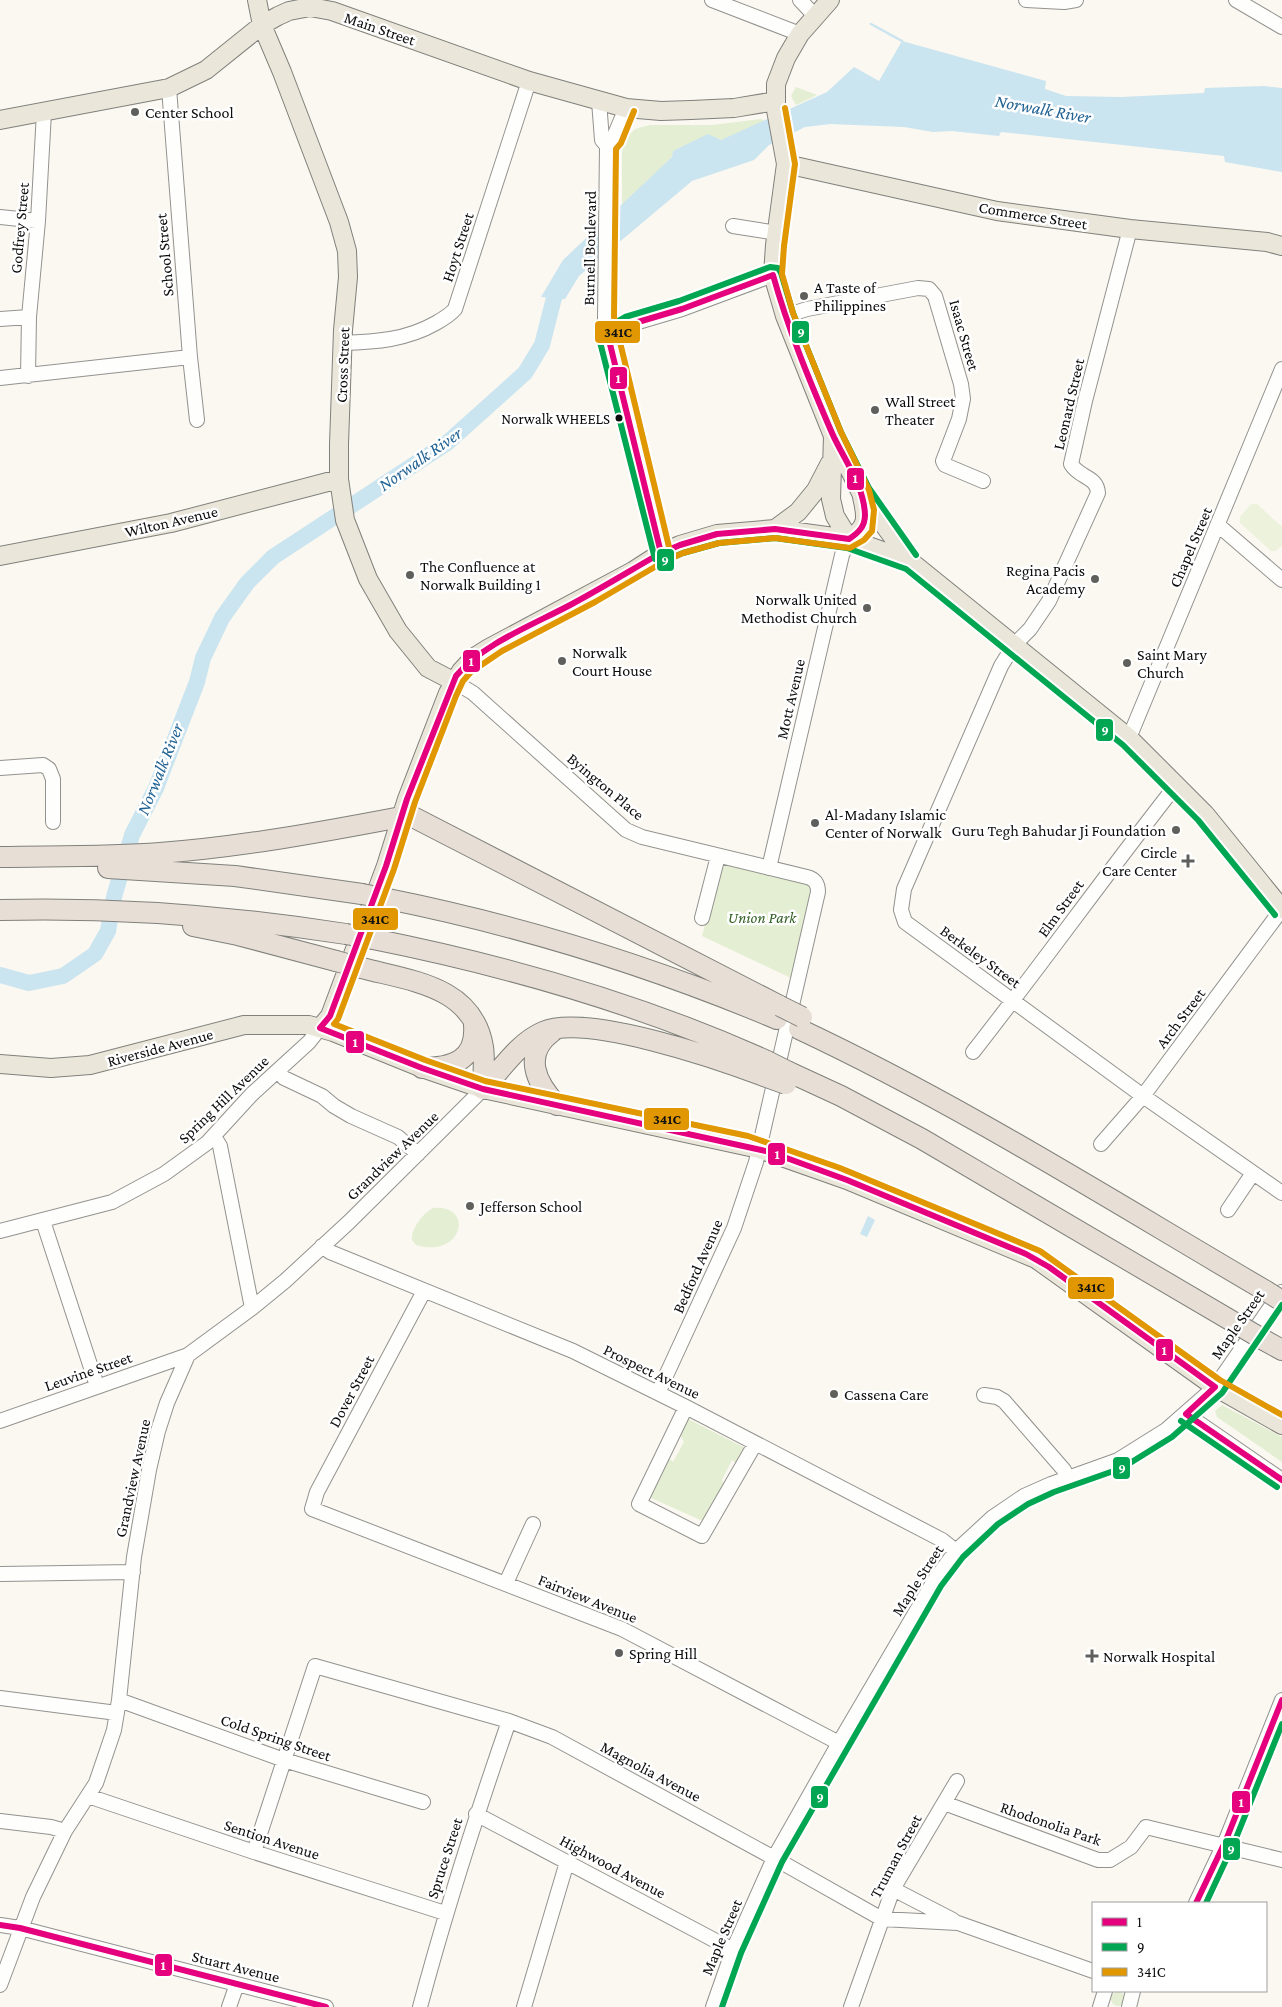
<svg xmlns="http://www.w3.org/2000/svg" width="1282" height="2007" viewBox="0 0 1282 2007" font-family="'Crimson Pro',serif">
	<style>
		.green { fill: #e3eed2 }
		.pitch { fill: #ecf2dc }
		.water { fill: #cae4f0 }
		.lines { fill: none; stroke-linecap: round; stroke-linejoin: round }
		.stream { stroke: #cae4f0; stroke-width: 2.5 }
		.river { stroke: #cae4f0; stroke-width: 16 }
		.minor-casing { stroke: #93928f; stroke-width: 16 }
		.major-casing { stroke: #80807c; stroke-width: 20 }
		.highway-casing { stroke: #80807c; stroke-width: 22 }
		.minor { stroke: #fefefd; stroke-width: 14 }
		.major { stroke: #eae6d9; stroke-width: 18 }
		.highway { stroke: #e7ded6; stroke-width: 20 }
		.highway-bridge-casing { stroke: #80807c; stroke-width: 22; stroke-linecap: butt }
		.highway-bridge { stroke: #e7ded6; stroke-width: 20 }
		.bus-1-casing { stroke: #fff; stroke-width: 10 }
		.bus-2-casing { stroke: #fff; stroke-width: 10 }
		.bus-3-casing { stroke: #fff; stroke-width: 10 }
		.bus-1 { stroke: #e5007d; stroke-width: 6 }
		.bus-2 { stroke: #00a651; stroke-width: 6 }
		.bus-3 { stroke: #e09701; stroke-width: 6 }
		.poi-dot { fill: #5f5f5c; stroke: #fff; stroke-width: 2 }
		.bus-dot { fill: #0c0c0c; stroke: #fff; stroke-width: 2 }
		.labels { text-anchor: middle; stroke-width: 5; stroke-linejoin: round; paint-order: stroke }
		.bus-label { font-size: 15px; fill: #0c0c0c; stroke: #fff; text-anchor: end }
		.street-label { font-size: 16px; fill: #0c0c0c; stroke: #fff }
		.poi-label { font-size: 16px; fill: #0c0c0c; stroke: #fff; text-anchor: start }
		.park-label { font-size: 16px; font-style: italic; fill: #305e23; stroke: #fff }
		.water-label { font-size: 18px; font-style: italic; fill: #216293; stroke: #fff }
		.line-badge { stroke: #fff; stroke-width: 2 }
		.badge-label { font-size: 14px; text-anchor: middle; font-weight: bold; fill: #fff }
		.pale-badge-label { font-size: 14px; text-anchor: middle; font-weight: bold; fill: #111 }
	</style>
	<rect width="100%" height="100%" fill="#faf8f0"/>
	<path class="green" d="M796 87 817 95 796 105 791 96Z
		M761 119 765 121 721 140 708 135 673 151 672 157 622 206V152L627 137 635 129 650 125H712Z
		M728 864 809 884 813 892 791 978 702 936 720 870Z
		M433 1208C475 1204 463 1259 416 1245L412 1240C411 1229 423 1213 433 1208Z
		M1222 1405 1282 1437V1462L1217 1417 1215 1411Z
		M686 1418 747 1449 738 1465 732 1460 722 1480 726 1488 705 1522 649 1497 667 1456 673 1462 684 1442 679 1433Z
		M1111 1999a7 7 0 1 1 14 0a7 7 0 1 1-14 0Z"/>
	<path class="pitch" d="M1251 504H1257L1282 527V545L1276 551H1271L1240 523V517Z"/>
	<path class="water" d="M902 41 1046 81 1045 89 1066 96 1121 97 1204 93 1205 88 1264 86 1282 88V172L1225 162 1224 156 1001 132 999 136 952 131 933 132 904 127 830 124 805 127 769 145 754 160 692 181 579 276 565 299 541 297 563 260 672 157 673 151 708 134 721 140 827 92 854 67 879 81Z
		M868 1216 875 1220 867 1237 860 1234Z"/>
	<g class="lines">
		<path class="stream" d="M871 24 902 41"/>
		<path class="river" d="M0 975 29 983 63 976 95 954 108 931 114 897 132 835 156 788 197 682 203 658 222 618 247 583 273 557 447 443 525 373 542 345 554 298 564 279"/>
		<g class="minor-casing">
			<path id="minor" d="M712 0 800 34
				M800 0 815 16
				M1026 0 1064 2 1076 0
				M1236 0 1282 27
				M169 88 190 357 197 420
				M599 101 602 140 607 146 605 318 661 553
				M607 146 613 139 626 108
				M0 217 38 221
				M733 226 777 233
				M1130 229 1085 401 1071 464C1079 478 1097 476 1098 493L1049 601 1030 629 1014 645 1001 666 904 889 901 910 905 922 1143 1096 1282 1193
				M785 316 807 309 918 288 929 289 935 296 961 384 963 399 959 419 943 461 945 465 983 481
				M0 319 29 317
				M608 336 628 325 682 309 773 275
				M342 343C376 342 406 340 436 323 443 319 450 315 455 309L529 81
				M28 376 29 317 38 221 44 112
				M0 378 190 357
				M1218 525 1282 580
				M453 681 473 693 626 830 642 837 807 877C815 879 818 884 818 892L756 1162 734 1228 658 1393
				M1129 738 1282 369
				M0 768 43 765 49 769 53 779V822
				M769 868 842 555 849 539
				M702 918 718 856
				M973 1052C1042 964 1107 873 1177 784
				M278 1071 284 1078 322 1096 334 1106 351 1116 398 1137 418 1154
				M214 1136 220 1146 252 1308
				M1101 1144 1143 1096 1282 909
				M1228 1210 1253 1173
				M43 1221 97 1386
				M0 1231 112 1202 164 1174 207 1143 252 1094 309 1042 320 1028
				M322 1246 330 1252 573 1351 686 1407 942 1540 956 1551
				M424 1291 317 1492 312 1509 622 1629 839 1743
				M984 1395 997 1397 1004 1401 1064 1470 1067 1478
				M686 1407 639 1504 702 1536 755 1444
				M1186 1414 1282 1480
				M0 1421 188 1355
				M0 1574 133 1572
				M506 1583 533 1524
				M0 1698 117 1713
				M119 1700 284 1760 423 1802
				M88 1796 254 1852 445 1913
				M944 1803 1098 1860H1110L1131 1847 1146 1827 1282 1860
				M476 1814 733 1950
				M0 1821 51 1827 65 1831
				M254 1852 315 1666 509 1721 552 1737 774 1858 882 1919 958 1923 1093 1971
				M893 1889 953 1920
				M1196 1903 1226 1840 1282 1700
				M0 1925 20 1928 326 2007
				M0 1985 33 1897 65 1831 96 1783 114 1730 119 1700 134 1557 149 1470 158 1431 167 1403 188 1355 252 1308 285 1281 349 1222 483 1089
				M229 2007 237 1984
				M420 2007C446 1910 476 1816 509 1721
				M524 2007 567 1862
				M713 2007 733 1950 774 1858 839 1743 934 1581 956 1551 993 1517 1024 1496 1051 1484 1118 1460 1166 1430 1215 1387 1281 1292
				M851 2007 893 1889 957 1781
				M1100 2007 1105 1991
				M1129 2007 1133 1991"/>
		</g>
		<g class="major-casing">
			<path id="major" d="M257 0 262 25 282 72 339 222 347 251 348 277 343 330 339 444V479L345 520 368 579 398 631 428 668 453 681
				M830 0 800 34 786 58 776 84V110L786 164 775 245 773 275 785 316 833 436 861 493 910 561
				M0 120 169 88 206 70 262 25 278 16 289 11 310 7 332 11 529 81 626 108 661 111 691 110 734 108 776 101
				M786 164 997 211 1130 229 1267 242 1282 246
				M833 436 831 499 835 516 849 539
				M775 529 798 512 816 490 830 463
				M849 539C868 527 867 518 862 497
				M0 556 171 523 339 479
				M320 1028 330 1016 386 866 407 799 448 693 461 671 473 658 489 648 633 571 661 553 680 545 717 534 775 529 849 539 910 561 1129 738 1205 814 1282 909
				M0 1064 51 1068 90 1065 244 1025H309L333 1032 422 1068 483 1089 759 1149 847 1180 1036 1259 1215 1387 1282 1425"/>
		</g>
		<g class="highway-casing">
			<path id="highway" d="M0 857C53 856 107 857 160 853 241 847 322 832 401 817H413L780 1006
				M108 868 235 876 362 894
				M388 899C522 926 651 966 777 1019
				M0 910C116 907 231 916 346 934
				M193 926 238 935 336 961
				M373 939C508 966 641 1004 767 1061
				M362 968C411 981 473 986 483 1047 485 1060 483 1075 483 1089
				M799 1029C961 1105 1112 1201 1266 1291
				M552 1032C522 1054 536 1083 557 1105
				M422 1068C451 1068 477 1061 474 1025
				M789 1072 841 1096 922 1139 1242 1327
				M483 1089C502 1069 518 1043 543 1032 586 1013 719 1059 764 1076
				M1262 1339 1282 1350"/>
		</g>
		<use href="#minor" class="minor"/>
		<use href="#major" class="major"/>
		<use href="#highway" class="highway"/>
		<g class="highway-bridge-casing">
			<path id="highway-bridge" d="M362 894 388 899
				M346 934 373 939
				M336 961 362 968
				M780 1006 802 1017
				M767 1061 789 1072
				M764 1076 786 1084
				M1266 1291 1282 1301
				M1242 1327 1262 1339"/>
		</g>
		<use href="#highway-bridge" class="highway-bridge"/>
		<g class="bus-1-casing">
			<path id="bus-1" d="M773 275C788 329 810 382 832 433 844 460 864 485 865 515 865 527 858 533 849 539L775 529 717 534 680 545 661 553 608 336 628 325 682 309Z
				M661 553C631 570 602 588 572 604 535 624 482 644 456 676L407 799 386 866 330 1016 320 1028 422 1068 483 1089 770 1152 847 1180 1026 1254 1049 1267 1215 1387 1186 1414 1282 1480
				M1196 1903 1226 1840 1282 1700
				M0 1925 20 1928 326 2007"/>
		</g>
		<g class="bus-2-casing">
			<path id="bus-2" d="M916 555 869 488 841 432 793 313 781 273 778 268 770 267 679 301 625 317 601 331 599 338 655 559 664 561 683 553 719 543 775 538 847 548 906 569 1123 745 1198 820 1275 915
				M1181 1421 1277 1487
				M1206 1903 1234 1843 1282 1724
				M722 2007 741 1953 782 1862 941 1586 963 1557 998 1524 1028 1504 1054 1492 1122 1468 1172 1437 1222 1393 1282 1305"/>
		</g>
		<g class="bus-3-casing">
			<path id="bus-3" d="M785 108 795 164 784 246 782 274 793 313 841 432 869 490 874 510 872 531 864 540 850 548 775 538 719 543 683 553 665 561 595 602 502 651 471 672 463 681 456 696 415 802 394 869 338 1019 334 1024 425 1060 485 1081 748 1136 840 1168 1040 1251 1220 1380 1282 1415
				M634 111 621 143 616 149 614 317 670 551"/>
		</g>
		<use href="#bus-1" class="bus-1"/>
		<use href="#bus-2" class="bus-2"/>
		<use href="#bus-3" class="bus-3"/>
	</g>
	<g class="poi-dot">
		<circle cx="135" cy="112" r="5"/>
		<circle cx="804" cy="296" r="5"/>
		<circle cx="875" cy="410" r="5"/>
		<circle cx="410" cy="575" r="5"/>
		<circle cx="1095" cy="579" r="5"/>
		<circle cx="867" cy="608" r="5"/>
		<circle cx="562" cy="661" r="5"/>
		<circle cx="1127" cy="663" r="5"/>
		<circle cx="815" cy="823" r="5"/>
		<circle cx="1176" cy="830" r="5"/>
		<path d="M1185.5 853.5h5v5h5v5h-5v5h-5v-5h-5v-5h5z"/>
		<circle cx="470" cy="1206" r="5"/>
		<circle cx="834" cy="1394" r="5"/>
		<circle cx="619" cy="1653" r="5"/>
		<path d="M1089.5 1648.5h5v5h5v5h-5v5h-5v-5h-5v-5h5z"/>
	</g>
	<circle class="bus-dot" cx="619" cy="418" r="4.5"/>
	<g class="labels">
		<g class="bus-label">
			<text x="610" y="424">Norwalk WHEELS</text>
		</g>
		<g class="street-label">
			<text transform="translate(380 28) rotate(19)" y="6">Main Street</text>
			<text transform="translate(1033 215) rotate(9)" y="6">Commerce Street</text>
			<text transform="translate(19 228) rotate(-85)" y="6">Godfrey Street</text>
			<text transform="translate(457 247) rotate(-72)" y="6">Hoyt Street</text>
			<text transform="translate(589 248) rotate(-89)" y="6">Burnell Boulevard</text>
			<text transform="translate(164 255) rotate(-95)" y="6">School Street</text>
			<text transform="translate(965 335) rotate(74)" y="6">Isaac Street</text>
			<text transform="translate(342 365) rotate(-88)" y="6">Cross Street</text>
			<text transform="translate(1068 404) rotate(-77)" y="6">Leonard Street</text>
			<text transform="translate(171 521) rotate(-13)" y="6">Wilton Avenue</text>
			<text transform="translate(1190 547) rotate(-67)" y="6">Chapel Street</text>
			<text transform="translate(790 699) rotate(-77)" y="6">Mott Avenue</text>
			<text transform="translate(606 786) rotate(40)" y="6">Byington Place</text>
			<text transform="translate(1060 908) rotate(-54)" y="6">Elm Street</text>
			<text transform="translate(981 956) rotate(36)" y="6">Berkeley Street</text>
			<text transform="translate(1180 1018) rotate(-53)" y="6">Arch Street</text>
			<text transform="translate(160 1047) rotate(-15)" y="6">Riverside Avenue</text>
			<text transform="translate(223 1099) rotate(-44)" y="6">Spring Hill Avenue</text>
			<text transform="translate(392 1155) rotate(-44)" y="6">Grandview Avenue</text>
			<text transform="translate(697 1266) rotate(-66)" y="6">Bedford Avenue</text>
			<text transform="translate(1237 1324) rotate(-55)" y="6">Maple Street</text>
			<text transform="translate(88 1371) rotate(-19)" y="6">Leuvine Street</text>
			<text transform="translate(652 1371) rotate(26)" y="6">Prospect Avenue</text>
			<text transform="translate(351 1391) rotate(-62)" y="6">Dover Street</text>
			<text transform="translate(132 1478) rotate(-78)" y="6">Grandview Avenue</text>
			<text transform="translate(917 1580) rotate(-57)" y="6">Maple Street</text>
			<text transform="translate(588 1598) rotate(22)" y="6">Fairview Avenue</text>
			<text transform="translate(276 1737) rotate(19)" y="6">Cold Spring Street</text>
			<text transform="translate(651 1771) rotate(28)" y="6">Magnolia Avenue</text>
			<text transform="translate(1051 1823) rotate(19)" y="6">Rhodonolia Park</text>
			<text transform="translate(272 1839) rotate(18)" y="6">Sention Avenue</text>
			<text transform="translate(895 1856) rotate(-62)" y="6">Truman Street</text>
			<text transform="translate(444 1858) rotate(-72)" y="6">Spruce Street</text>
			<text transform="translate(613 1866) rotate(28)" y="6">Highwood Avenue</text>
			<text transform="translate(721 1937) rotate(-67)" y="6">Maple Street</text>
			<text transform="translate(236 1966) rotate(14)" y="6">Stuart Avenue</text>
		</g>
		<g class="poi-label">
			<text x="145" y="118">Center School</text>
			<text x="814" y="293">A Taste of<tspan x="814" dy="18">Philippines</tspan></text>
			<text x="885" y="407">Wall Street<tspan x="885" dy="18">Theater</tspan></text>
			<text x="420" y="572">The Confluence at<tspan x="420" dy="18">Norwalk Building 1</tspan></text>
			<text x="1085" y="576" text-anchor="end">Regina Pacis<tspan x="1085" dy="18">Academy</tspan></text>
			<text x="857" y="605" text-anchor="end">Norwalk United<tspan x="857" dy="18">Methodist Church</tspan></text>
			<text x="572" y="658">Norwalk<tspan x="572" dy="18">Court House</tspan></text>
			<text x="1137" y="660">Saint Mary<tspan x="1137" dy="18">Church</tspan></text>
			<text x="825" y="820">Al-Madany Islamic<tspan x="825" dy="18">Center of Norwalk</tspan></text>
			<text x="1166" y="836" text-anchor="end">Guru Tegh Bahudar Ji Foundation</text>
			<text x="1177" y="858" text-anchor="end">Circle<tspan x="1177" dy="18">Care Center</tspan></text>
			<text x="480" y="1212">Jefferson School</text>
			<text x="844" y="1400">Cassena Care</text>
			<text x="629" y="1659">Spring Hill</text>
			<text x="1103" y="1662">Norwalk Hospital</text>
		</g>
		<g class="park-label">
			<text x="762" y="923">Union Park</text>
		</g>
		<g class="water-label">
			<text transform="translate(1043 109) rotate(10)" y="6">Norwalk River</text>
			<text transform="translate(420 459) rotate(-35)" y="6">Norwalk River</text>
			<text transform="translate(160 769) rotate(-68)" y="6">Norwalk River</text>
		</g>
	</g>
	<g class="line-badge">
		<rect x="594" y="320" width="47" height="24" rx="5" fill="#e09701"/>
		<rect x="791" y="320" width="19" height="24" rx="5" fill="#00a651"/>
		<rect x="609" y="366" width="19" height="24" rx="5" fill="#e5007d"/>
		<rect x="846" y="467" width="19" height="24" rx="5" fill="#e5007d"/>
		<rect x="656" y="548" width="19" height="24" rx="5" fill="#00a651"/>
		<rect x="462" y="649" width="19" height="24" rx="5" fill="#e5007d"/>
		<rect x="1095" y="718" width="19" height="24" rx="5" fill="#00a651"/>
		<rect x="352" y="907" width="47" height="24" rx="5" fill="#e09701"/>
		<rect x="345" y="1030" width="20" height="24" rx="5" fill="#e5007d"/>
		<rect x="643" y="1107" width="47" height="24" rx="5" fill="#e09701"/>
		<rect x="767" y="1142" width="19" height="24" rx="5" fill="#e5007d"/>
		<rect x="1067" y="1276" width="48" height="24" rx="5" fill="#e09701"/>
		<rect x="1155" y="1338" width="19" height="24" rx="5" fill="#e5007d"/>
		<rect x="1112" y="1456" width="19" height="24" rx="5" fill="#00a651"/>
		<rect x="810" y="1785" width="19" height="24" rx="5" fill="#00a651"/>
		<rect x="1231" y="1790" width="20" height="24" rx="5" fill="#e5007d"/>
		<rect x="1222" y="1837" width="19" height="24" rx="5" fill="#00a651"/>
		<rect x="154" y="1953" width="19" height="24" rx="5" fill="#e5007d"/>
	</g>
	<g class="badge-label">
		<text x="801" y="337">9</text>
		<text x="618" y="383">1</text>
		<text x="855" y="483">1</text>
		<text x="665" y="565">9</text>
		<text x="471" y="666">1</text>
		<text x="1105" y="735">9</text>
		<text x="355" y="1047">1</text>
		<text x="777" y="1159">1</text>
		<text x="1164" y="1355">1</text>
		<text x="1122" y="1473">9</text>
		<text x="820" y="1802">9</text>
		<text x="1241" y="1807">1</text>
		<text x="1231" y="1854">9</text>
		<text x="163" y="1970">1</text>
	</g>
	<g class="pale-badge-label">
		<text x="618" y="337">341C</text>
		<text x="375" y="924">341C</text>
		<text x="667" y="1124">341C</text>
		<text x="1091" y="1292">341C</text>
	</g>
	<rect x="1092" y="1902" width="175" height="90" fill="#ffffff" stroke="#9e9e9e"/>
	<rect x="1102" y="1918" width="25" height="8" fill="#e5007d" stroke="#9e9e9e"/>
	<text x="1137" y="1927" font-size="15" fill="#0c0c0c">1</text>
	<rect x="1102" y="1943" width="25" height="8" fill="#00a651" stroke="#9e9e9e"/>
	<text x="1137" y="1952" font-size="15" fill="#0c0c0c">9</text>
	<rect x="1102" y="1968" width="25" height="8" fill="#e09701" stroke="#9e9e9e"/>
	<text x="1137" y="1977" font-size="15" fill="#0c0c0c">341C</text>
</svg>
